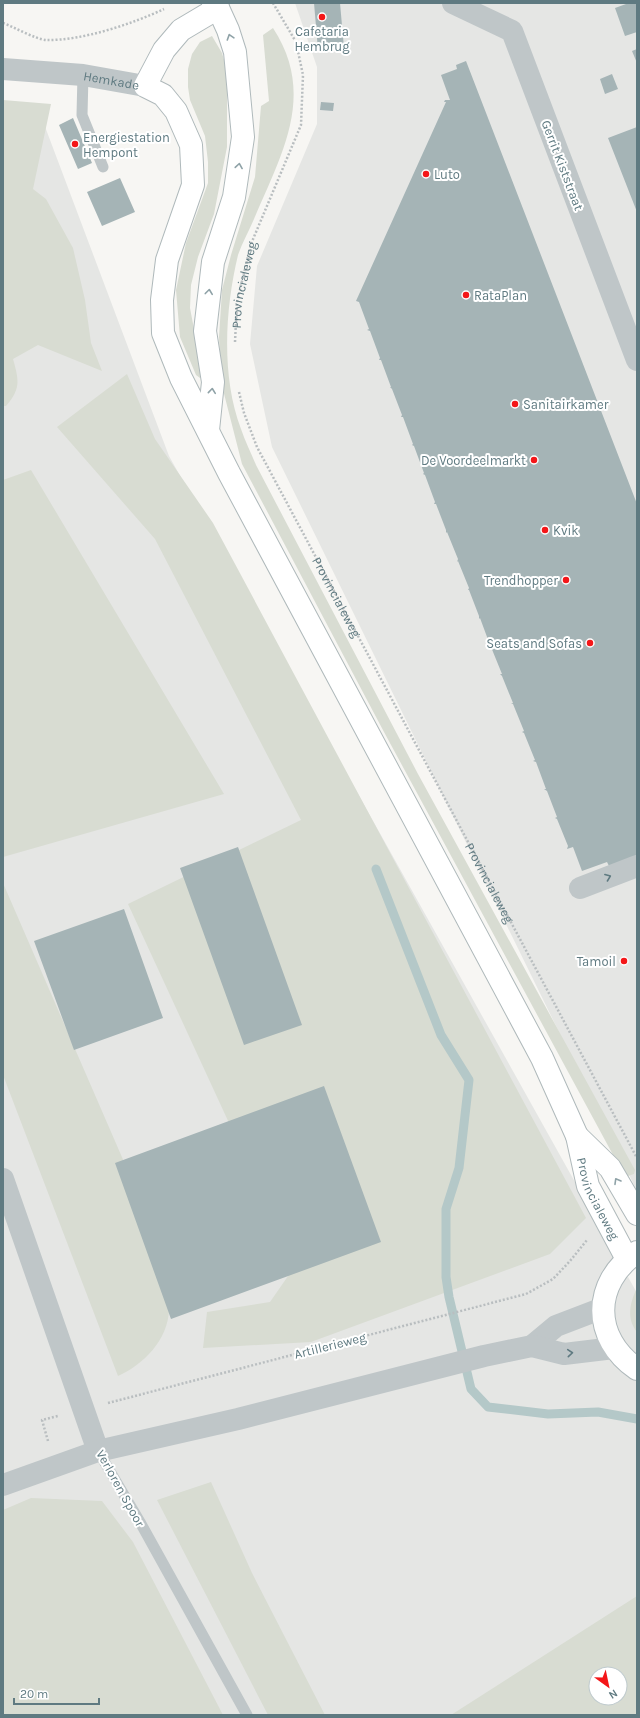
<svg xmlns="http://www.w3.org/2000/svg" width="640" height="1718" viewBox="0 0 640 1718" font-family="Karla,sans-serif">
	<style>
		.built { fill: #e5e6e4; fill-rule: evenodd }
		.green { fill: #d8dcd2; fill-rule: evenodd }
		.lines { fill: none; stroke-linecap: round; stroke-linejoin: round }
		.stream { stroke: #b4c8c8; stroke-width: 9 }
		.building { fill: #a5b4b6 }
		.secondary-casing { stroke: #afb9bb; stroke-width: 24 }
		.path { stroke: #b9bec0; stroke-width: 2.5; stroke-dasharray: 2 2; stroke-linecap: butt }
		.service { stroke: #bfc6c8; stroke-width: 11 }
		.minor { stroke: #bfc6c8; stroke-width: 22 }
		.secondary { stroke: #fff; stroke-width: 22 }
		.oneway { stroke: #8fa2a7 }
		.oneway2 { stroke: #5f7a81 }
		.poi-dot { fill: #f41618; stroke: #fff; stroke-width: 1.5 }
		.labels { text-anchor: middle; stroke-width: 4; stroke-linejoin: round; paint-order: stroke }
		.poi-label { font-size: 13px; fill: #5f7a81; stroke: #fff; text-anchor: start }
		.street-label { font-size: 13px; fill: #5f7a81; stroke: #fff }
	</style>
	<rect width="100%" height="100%" fill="#f7f6f3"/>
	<path class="built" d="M295 3H637V1191L272 447 250 344 257 266 317 124V67Z
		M3 103 41 116 169 456 637 1293V1715H3ZM596 1674H620V1698H596Z"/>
	<path class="green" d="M273 28C317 95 281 155 254 219 249 231 242 243 238 255 225 309 221 376 241 429 245 441 251 453 256 465L418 774 635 1170 634 1174 625 1177 384 732 242 464 221 382 219 337 222 290 231 255 255 177 261 106 269 101 263 35Z
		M212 36 222 53 227 70V147L214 214 198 257 191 285 190 308 194 329 201 347 203 377 200 378 196 375 180 337 176 290 186 243 208 183V162L205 136 190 100 188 87V69L192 54 200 42Z
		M3 100 51 104 33 189 46 199 73 248 85 300 91 343 102 371 38 345 13 359C19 380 21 389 6 406H3Z
		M127 374 155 439 213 523 586 1218 550 1254 311 1342 203 1348 207 1312 270 1302 295 1266 128 904 301 820 155 539 57 427Z
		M31 470 224 794 3 857V480Z
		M3 883 164 1254C166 1273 170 1292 169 1310 168 1340 143 1365 118 1376L3 1075Z
		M637 1288V1332C626 1319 630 1302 637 1288Z
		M211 1482 252 1573 325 1715H268L157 1500Z
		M31 1498 102 1501 133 1542 223 1715H3V1510Z
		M637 1596V1715H451ZM596 1674H620V1698H596Z"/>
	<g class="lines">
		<path class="stream" d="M376 869 441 1035 469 1080 459 1168 446 1209V1277L449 1297 471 1389 488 1407 548 1414 598 1412 637 1419"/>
	</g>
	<path class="building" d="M314 3H340L344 48 318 50Z
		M626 3H637V32L625 36 615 8 626 4Z
		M637 49V63L632 51Z
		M466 61 637 504V855L609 866 607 862 582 871 573 847 567 849 568 846 557 819 555 818 557 817 547 791 544 789H546L536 762 533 761 535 760 524 733 522 732 524 731 513 704 511 703H513L502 676 500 674H502L491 647 490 648V645L480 618 479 619V616L469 590H468L469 588 458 561 457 562 458 559 447 532 446 533V530L436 504H434L435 502 425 475 423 474 424 473 414 446 412 445 413 444 403 417H401L402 415 392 389 390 387H391L381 360H379L380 358 370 331 367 330 369 329 359 302 356 301 446 102H444L445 100H450L441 75 457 69 456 65Z
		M612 74 618 89 605 94 600 79Z
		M321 102 334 103 333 111 320 110Z
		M73 118 92 163 78 169 59 125Z
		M637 127V212L608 138Z
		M120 178 135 212 102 226 87 192Z
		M238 847 302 1025 244 1045 180 868Z
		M124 909 163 1018 74 1050 34 941Z
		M324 1086 381 1242 171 1319 115 1163Z"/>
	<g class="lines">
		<g class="secondary-casing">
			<g id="secondary">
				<path id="s4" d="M218 8 181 30 164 50 145 86 163 95 176 111 191 145 193 185 167 260 162 300 163 333 181 378 229 473 542 1058 577 1136 588 1186 627 1259"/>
				<path d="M208 430 213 382 205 331 213 262 234 197 243 137 235 52 228 30 218 8 213 3"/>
				<path d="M577 1136 610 1168 637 1214"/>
				<path d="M637 1252C592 1283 592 1338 637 1369"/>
			</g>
		</g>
		<g class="path">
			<path d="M3 23C14 27 35 39 46 40 81 41 132 24 164 9"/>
			<path id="s1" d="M235 342 237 302 251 244 301 125 303 75 296 42 273 3"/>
			<path id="s2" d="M239 392 244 413 257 447 637 1158"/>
			<path d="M108 1403 526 1294 553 1279 570 1261 587 1240"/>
			<path d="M48 1441 42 1420 58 1416"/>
		</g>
		<path class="service" d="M83 75 82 115 103 167
			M98 1451 140 1522 247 1715"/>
		<g class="minor">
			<path d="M453 3 512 31 637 360"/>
			<path id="s3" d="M3 69 83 75 145 86"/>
			<path d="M580 888 637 866"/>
			<path d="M3 1179 98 1451"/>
			<path d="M532 1346 556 1326 603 1308"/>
			<path d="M3 1485 98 1451 238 1419 484 1356 532 1346 564 1354 614 1348"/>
		</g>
		<use href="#secondary" class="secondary"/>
	</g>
	<defs><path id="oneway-chevron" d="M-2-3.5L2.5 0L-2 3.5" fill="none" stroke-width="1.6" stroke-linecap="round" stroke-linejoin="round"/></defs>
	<g class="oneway">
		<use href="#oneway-chevron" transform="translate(230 37) rotate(-108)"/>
		<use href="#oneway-chevron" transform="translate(239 166) rotate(-81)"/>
		<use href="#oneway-chevron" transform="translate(209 292) rotate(-83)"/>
		<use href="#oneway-chevron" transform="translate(212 391) rotate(-84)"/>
		<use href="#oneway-chevron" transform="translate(617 1181) rotate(-120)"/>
	</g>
	<g class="oneway2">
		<use href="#oneway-chevron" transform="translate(608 877) rotate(-21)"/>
		<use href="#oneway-chevron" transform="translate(570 1353) rotate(-5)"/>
	</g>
	<g class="poi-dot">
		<circle cx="322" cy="17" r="4"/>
		<circle cx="75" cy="144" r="4"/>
		<circle cx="426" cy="174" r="4"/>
		<circle cx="466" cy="295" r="4"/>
		<circle cx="515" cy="404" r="4"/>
		<circle cx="534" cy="460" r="4"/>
		<circle cx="545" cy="530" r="4"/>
		<circle cx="566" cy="580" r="4"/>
		<circle cx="590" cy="643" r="4"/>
		<circle cx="624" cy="961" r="4"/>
	</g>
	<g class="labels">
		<g class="poi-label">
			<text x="322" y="36" text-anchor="middle">Cafetaria<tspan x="322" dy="15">Hembrug</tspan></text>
			<text x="83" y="142">Energiestation<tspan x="83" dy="15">Hempont</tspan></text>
			<text x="434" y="179">Luto</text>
			<text x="474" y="300">RataPlan</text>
			<text x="523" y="409">Sanitairkamer</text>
			<text x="526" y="465" text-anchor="end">De Voordeelmarkt</text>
			<text x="553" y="535">Kvik</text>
			<text x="558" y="585" text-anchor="end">Trendhopper</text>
			<text x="582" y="648" text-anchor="end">Seats and Sofas</text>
			<text x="616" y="966" text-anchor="end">Tamoil</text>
		</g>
		<g class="street-label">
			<text dy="5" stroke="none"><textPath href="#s3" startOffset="109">Hemkade</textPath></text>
			<text transform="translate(563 165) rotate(69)" y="5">Gerrit Kiststraat</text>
			<text dy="5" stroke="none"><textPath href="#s1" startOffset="58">Provincialeweg</textPath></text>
			<text dy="5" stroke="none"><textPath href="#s2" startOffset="228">Provincialeweg</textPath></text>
			<text dy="5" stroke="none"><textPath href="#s2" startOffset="552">Provincialeweg</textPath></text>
			<text dy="5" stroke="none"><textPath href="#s4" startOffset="1351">Provincialeweg</textPath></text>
			<text transform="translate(330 1345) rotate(-14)" y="5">Artillerieweg</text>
			<text transform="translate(121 1488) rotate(61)" y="5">Verloren Spoor</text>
		</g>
	</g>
	<rect width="640" height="1718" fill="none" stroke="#5f7a81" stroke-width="8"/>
	<g transform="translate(608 1686) rotate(147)"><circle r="19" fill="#ffffff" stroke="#bfcacd"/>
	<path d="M0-3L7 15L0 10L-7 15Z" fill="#f41618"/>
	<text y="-6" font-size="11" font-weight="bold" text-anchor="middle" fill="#5f7a81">N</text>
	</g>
	<path d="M14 1698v6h85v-6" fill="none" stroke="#5f7a81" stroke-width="2"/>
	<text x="20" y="1698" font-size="12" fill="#5f7a81" stroke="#ffffff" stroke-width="3" paint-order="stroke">20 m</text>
</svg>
